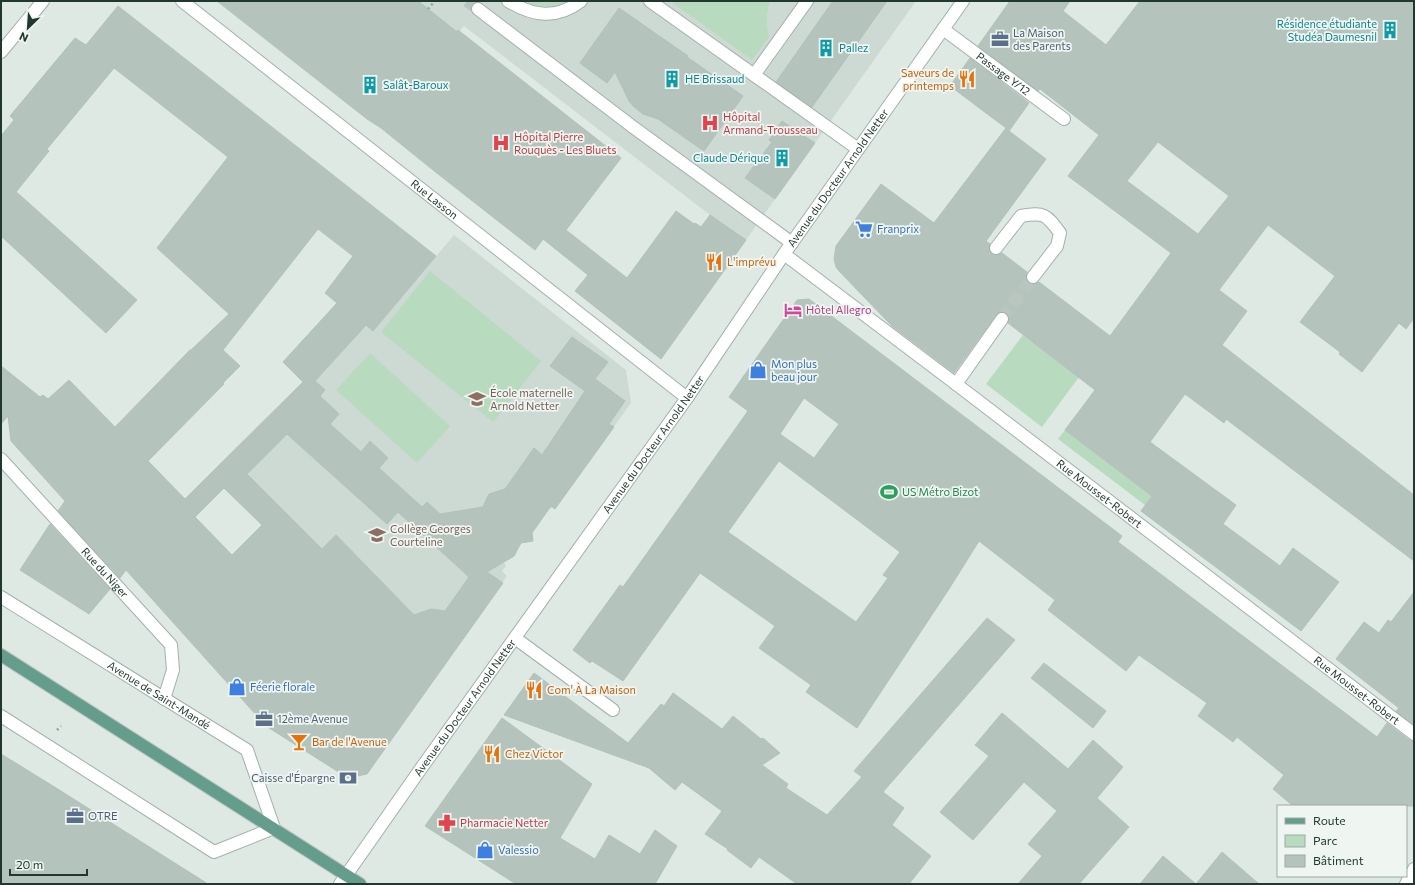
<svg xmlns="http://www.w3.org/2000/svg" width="1415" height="885" viewBox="0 0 1415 885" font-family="Commissioner,sans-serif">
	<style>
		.built { fill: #cdd9d3 }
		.green { fill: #b8dabf }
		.building { fill: #b4c4bd; stroke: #b1c2ba; fill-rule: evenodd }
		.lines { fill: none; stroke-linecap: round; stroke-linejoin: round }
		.minor-tunnel { stroke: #b9c6c0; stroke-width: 12; stroke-dasharray: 12 6; stroke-linecap: butt }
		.minor-casing { stroke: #a2b0ab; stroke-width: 14 }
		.major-casing { stroke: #bcc3c1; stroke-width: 14 }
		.path { stroke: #80ac9c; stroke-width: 2.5; stroke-dasharray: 2 3; stroke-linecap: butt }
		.minor { stroke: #fff; stroke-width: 12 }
		.major { stroke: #659d8c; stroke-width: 12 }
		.labels { text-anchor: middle; stroke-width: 3.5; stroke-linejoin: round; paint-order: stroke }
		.culture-label { font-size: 11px; fill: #0d838f; stroke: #eff6f2; text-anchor: start }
		.service-label { font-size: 11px; fill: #4e5e75; stroke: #eff6f2; text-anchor: start }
		.food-label { font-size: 11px; fill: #c56008; stroke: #eff6f2; text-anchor: start }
		.street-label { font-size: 11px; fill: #213831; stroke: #eff6f2 }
		.health-label { font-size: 11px; fill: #be3a42; stroke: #eff6f2; text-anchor: start }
		.shop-label { font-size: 11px; fill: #366cbe; stroke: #eff6f2; text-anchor: start }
		.hotel-label { font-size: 11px; fill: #b23c85; stroke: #eff6f2; text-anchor: start }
		.education-label { font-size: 11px; fill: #785e54; stroke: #eff6f2; text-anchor: start }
		.leisure-label { font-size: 11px; fill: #27864d; stroke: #eff6f2; text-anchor: start }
	</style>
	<rect width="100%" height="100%" fill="#dfe9e4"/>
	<path class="built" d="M217 1H916L746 240 710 215 464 26 447 44Z
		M454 235 626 370 631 403 555 509 553 508 544 510 532 531 533 541 516 544 517 551 515 555 509 560H503L506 566 502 571 507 576 431 683 215 469 303 382 283 362 337 303 373 331Z"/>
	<path class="green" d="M524 1H569C554 8 540 8 524 1Z
		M675 1H770C766 13 766 24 769 37L752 60 673 3Z
		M430 271 541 361 493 422 381 332Z
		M1023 335 1079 377 1042 427 986 384Z
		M370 353 450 426 417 463 336 390Z
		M1065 430 1152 496 1145 505 1058 439Z"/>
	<path class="building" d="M217 1H418L457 32 458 30 621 158 566 230 627 278 676 211 694 224 695 223 701 227 710 215 746 240 661 359 575 291 588 275 543 239 535 250 433 170 381 128 367 119Z
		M833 1H887L812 107 776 82Z
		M1010 1H1070L1063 11 1106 45 1140 1H1414V318L1406 329 1399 323 1362 372 1339 354 1340 352 1300 322 1335 276 1268 225 1219 290 1247 311 1222 345 1414 495V561L1226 419 1224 423 1185 394 1150 442 1236 505 1223 524 1249 543 1280 566 1293 548 1339 582 1301 631 1141 511 1152 496 1065 430 1095 390 1008 323 1009 319 1007 313 1002 312 996 315 954 373 892 326 839 271 836 267 834 259 836 246 881 184 934 223 1006 128 950 86 970 58 1029 103 1009 131 1046 159 986 241 990 244 989 247 991 254 995 255 1002 253 1027 272 1026 279 1029 283 1035 284 1039 282 1110 336 1171 253 1068 176 1099 135 1040 89 1038 91 978 46ZM1158 142 1229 196 1198 234 1127 181Z
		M118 6 436 256 373 331 366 325 315 381 325 390 320 396 339 414 330 424 361 452 370 441 388 458 379 468 422 507 427 502 440 514 483 507 489 494 505 489 534 448 542 455 585 391 550 366 572 337 608 362 595 379 625 401 609 424 614 427 555 509 551 506 532 533 533 541 521 543 514 556 487 572 503 583 367 774 348 778 266 726 126 570 120 578 58 511 65 501 11 441 8 416 1 424V366L40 397 43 395 48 399 69 380 115 427 190 350H191L229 314 157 248 228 157 114 68 47 149 49 151 16 192 21 196 137 300 106 333 1 236V136L14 120 10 116 75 38 86 45ZM318 229 353 256 325 293 337 303 283 362 303 382 185 499 148 461 224 384 223 383 240 366 223 350ZM287 434 387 524 398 512 469 577 445 611 431 609 414 615 336 535 322 549 247 474ZM224 488 262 525 232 555 195 517Z
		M619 8 688 56 687 57 743 96 704 151 658 119 643 114 633 106 629 101 615 72 607 83 580 63Z
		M782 121 815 143 775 199 745 178 772 142 769 140Z
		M809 299 1122 536 1118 542 1377 737 1387 723 1409 740 1414 741V806H1293L1273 789 1284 775 1237 737 1233 742 1198 716 1207 703 1139 655 1126 671 1048 610 1055 600 979 541 949 589 857 728 806 692 811 685 759 648 775 626 700 573 623 681 592 661 590 663 573 650 620 585 623 587 748 411 729 397 797 300ZM804 398 839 424 814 458 780 434ZM779 461 900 552 883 575 888 578 856 622 728 532Z
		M50 524 110 589 89 614 20 570Z
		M1414 592V725L1396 711 1399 708 1336 659 1364 622 1379 633 1388 620 1391 622Z
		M987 618 1015 640 883 792 904 808 892 825 931 856 909 884H797L759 857 751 868 727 850 728 849 705 834 722 811 682 782 675 790 649 768 504 715 534 673 628 743 661 704 664 706 673 693 722 729 733 716 761 739 763 738 780 753 762 765 788 784 786 788 827 815 862 777 854 771Z
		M1044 663 1106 711 1093 728 1031 678Z
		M1002 713 1068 769 1093 740 1123 767 1097 798 1129 827 1079 884H1018L1042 856 1028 844 1057 811 1024 782 973 840 940 812 989 756 975 745Z
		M502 718 592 784 560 838 595 859 609 835 640 854 655 830 677 846 655 884H516L425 826Z
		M1 754 53 786 208 884H1Z
		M1222 852 1259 884H1140L1163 856 1196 884Z"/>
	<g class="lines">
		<path class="minor-tunnel" d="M467 1 478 9
			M1002 319 1033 277"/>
		<g class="minor-casing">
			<g id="minor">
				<path id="s1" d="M182 1 687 398"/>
				<path d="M508 1C533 16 556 20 581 1"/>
				<path d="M650 1 754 75 807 1"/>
				<path d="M478 9 633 127 792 243"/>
				<path id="s2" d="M943 29 1064 119"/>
				<path d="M1 52 43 1"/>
				<path d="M754 75 858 149"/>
				<path d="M996 248 1021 216C1044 212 1046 214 1060 233L1057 246 1033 277"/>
				<path id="s3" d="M784 254 956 384 1414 734"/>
				<path d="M956 384 1002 319"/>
				<path id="s4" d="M1 459 171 645 173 670 164 699"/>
				<path id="s5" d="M1 597 247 750 274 828 214 852 1 716"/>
				<path d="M515 638 613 710"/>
				<path id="s6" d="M340 884 422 767 687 398 784 254 963 1"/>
				<path d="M1406 884 1414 869"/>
			</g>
		</g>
		<g class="major-casing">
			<path id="major" d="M1 655 360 884"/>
		</g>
		<path class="path" d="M428 9 435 1
			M57 730 61 726"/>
		<use href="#minor" class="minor"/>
		<use href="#major" class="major"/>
	</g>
	<defs>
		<g id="building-bare" transform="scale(1.38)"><path d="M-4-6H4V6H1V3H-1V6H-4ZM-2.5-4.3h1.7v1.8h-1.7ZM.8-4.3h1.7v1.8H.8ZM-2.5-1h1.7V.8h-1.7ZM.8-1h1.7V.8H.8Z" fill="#0f9aa8" stroke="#eff6f2" stroke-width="2.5" paint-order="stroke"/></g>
		<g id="office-bare" transform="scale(1.38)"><path d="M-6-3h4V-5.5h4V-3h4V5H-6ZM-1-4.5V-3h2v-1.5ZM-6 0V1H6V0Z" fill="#5c6f8a" stroke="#eff6f2" stroke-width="2.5" paint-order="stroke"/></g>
		<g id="restaurant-bare" transform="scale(1.38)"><path d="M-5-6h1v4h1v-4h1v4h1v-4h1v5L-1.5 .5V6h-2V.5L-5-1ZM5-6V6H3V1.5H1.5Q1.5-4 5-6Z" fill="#e8710a" stroke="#eff6f2" stroke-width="2.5" paint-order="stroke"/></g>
		<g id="hospital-bare" transform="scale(1.38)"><path d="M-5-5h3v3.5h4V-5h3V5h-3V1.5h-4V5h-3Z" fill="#e0444e" stroke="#eff6f2" stroke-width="2.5" paint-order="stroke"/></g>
		<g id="supermarket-bare" transform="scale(1.38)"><path d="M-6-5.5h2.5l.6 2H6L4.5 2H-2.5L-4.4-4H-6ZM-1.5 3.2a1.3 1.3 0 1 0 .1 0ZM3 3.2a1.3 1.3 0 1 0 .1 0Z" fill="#3f7fe0" stroke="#eff6f2" stroke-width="2.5" paint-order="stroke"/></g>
		<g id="hotel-bare" transform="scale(1.38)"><path d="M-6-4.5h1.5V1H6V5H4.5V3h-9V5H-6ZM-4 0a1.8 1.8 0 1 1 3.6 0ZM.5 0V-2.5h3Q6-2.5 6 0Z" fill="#d1479c" stroke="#eff6f2" stroke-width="2.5" paint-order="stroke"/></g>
		<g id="shop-bare" transform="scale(1.38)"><path d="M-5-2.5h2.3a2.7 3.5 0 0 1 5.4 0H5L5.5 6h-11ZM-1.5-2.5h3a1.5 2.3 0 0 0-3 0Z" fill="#3f7fe0" stroke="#eff6f2" stroke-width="2.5" paint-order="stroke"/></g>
		<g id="school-bare" transform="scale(1.38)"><path d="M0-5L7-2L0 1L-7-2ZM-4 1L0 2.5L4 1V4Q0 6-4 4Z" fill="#8d6e63" stroke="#eff6f2" stroke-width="2.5" paint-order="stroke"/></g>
		<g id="stadium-bare" transform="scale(1.38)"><path d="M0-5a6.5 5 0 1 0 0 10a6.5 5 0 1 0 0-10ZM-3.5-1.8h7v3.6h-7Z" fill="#2e9e5b" stroke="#eff6f2" stroke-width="2.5" paint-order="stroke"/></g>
		<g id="bar-bare" transform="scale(1.38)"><path d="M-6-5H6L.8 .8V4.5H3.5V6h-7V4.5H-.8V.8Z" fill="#e8710a" stroke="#eff6f2" stroke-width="2.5" paint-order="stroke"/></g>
		<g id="bank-bare" transform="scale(1.38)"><path d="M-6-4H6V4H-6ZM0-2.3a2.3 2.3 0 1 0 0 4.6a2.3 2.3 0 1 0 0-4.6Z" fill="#5c6f8a" stroke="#eff6f2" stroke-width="2.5" paint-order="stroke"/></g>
		<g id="pharmacy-bare" transform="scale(1.38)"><path d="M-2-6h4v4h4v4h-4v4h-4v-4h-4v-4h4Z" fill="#e0444e" stroke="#eff6f2" stroke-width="2.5" paint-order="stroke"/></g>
	</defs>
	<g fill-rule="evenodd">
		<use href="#building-bare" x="1390" y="30"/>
		<use href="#office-bare" x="1000" y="39"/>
		<use href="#building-bare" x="826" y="48"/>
		<use href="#building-bare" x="672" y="79"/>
		<use href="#restaurant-bare" x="967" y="79"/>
		<use href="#building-bare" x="370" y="85"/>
		<use href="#hospital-bare" x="710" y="123"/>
		<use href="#hospital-bare" x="501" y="143"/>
		<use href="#building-bare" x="782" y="158"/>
		<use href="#supermarket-bare" x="864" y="229"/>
		<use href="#restaurant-bare" x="714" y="262"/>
		<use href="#hotel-bare" x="793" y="310"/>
		<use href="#shop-bare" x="758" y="370"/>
		<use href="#school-bare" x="477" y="399"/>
		<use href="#stadium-bare" x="889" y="492"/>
		<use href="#school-bare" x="377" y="535"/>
		<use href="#shop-bare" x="237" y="687"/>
		<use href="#restaurant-bare" x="534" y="690"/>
		<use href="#office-bare" x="264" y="719"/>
		<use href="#bar-bare" x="299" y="742"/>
		<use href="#restaurant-bare" x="492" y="754"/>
		<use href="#bank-bare" x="348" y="778"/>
		<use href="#office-bare" x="75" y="816"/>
		<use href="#pharmacy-bare" x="447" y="823"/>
		<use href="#shop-bare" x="485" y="850"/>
	</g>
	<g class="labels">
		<g class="culture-label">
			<text x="1377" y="28" text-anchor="end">Résidence étudiante<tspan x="1377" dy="13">Studéa Daumesnil</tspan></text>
			<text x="839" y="52">Pallez</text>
			<text x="685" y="83">HE Brissaud</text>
			<text x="383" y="89">Salât-Baroux</text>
			<text x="769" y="162" text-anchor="end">Claude Dérique</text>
		</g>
		<g class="service-label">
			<text x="1013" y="37">La Maison<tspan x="1013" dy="13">des Parents</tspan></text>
			<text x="277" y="723">12ème Avenue</text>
			<text x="335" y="782" text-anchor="end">Caisse d'Épargne</text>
			<text x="88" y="820">OTRE</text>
		</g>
		<g class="food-label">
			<text x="954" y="77" text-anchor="end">Saveurs de<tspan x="954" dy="13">printemps</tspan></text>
			<text x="727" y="266">L'imprévu</text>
			<text x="547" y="694">Com' À La Maison</text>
			<text x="312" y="746">Bar de l'Avenue</text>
			<text x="505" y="758">Chez Victor</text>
		</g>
		<g class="street-label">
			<text dy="4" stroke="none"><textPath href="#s2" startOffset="75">Passage Y/12</textPath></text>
			<text dy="4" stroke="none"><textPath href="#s6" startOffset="864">Avenue du Docteur Arnold Netter</textPath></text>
			<text dy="4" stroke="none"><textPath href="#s1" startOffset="321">Rue Lasson</textPath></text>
			<text dy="4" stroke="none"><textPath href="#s6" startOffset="540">Avenue du Docteur Arnold Netter</textPath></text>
			<text dy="4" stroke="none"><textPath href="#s3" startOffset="396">Rue Mousset-Robert</textPath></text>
			<text dy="4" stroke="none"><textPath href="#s4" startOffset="154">Rue du Niger</textPath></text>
			<text dy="4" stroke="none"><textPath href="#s3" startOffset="720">Rue Mousset-Robert</textPath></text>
			<text dy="4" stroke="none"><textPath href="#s5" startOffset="186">Avenue de Saint-Mandé</textPath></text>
			<text dy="4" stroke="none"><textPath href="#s6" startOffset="216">Avenue du Docteur Arnold Netter</textPath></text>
		</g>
		<g class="health-label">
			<text x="723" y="121">Hôpital<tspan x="723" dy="13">Armand-Trousseau</tspan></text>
			<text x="514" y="141">Hôpital Pierre<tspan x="514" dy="13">Rouquès - Les Bluets</tspan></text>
			<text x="460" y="827">Pharmacie Netter</text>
		</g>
		<g class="shop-label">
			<text x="877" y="233">Franprix</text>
			<text x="771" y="368">Mon plus<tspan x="771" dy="13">beau jour</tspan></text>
			<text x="250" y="691">Féerie florale</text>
			<text x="498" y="854">Valessio</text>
		</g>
		<g class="hotel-label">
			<text x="806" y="314">Hôtel Allegro</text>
		</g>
		<g class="education-label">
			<text x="490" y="397">École maternelle<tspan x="490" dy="13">Arnold Netter</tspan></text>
			<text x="390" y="533">Collège Georges<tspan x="390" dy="13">Courteline</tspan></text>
		</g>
		<g class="leisure-label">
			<text x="902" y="496">US Métro Bizot</text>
		</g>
	</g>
	<rect width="1415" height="885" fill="none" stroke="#213831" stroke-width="4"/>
	<rect x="1277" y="805" width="130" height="72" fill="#eff6f2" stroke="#9daaa5"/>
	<rect x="1285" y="818" width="20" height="6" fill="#659d8c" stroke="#9daaa5"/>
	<text x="1313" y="825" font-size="12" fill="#213831">Route</text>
	<rect x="1285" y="835" width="20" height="12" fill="#b8dabf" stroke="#9daaa5"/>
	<text x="1313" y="845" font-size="12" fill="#213831">Parc</text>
	<rect x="1285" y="855" width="20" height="12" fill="#b4c4bd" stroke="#9daaa5"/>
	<text x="1313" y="865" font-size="12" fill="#213831">Bâtiment</text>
	<g transform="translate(28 28) rotate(205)" stroke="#eff6f2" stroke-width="3" paint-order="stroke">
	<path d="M0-3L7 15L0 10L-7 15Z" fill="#213831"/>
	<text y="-6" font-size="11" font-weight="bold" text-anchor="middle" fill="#213831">N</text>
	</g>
	<path d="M10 869v6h77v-6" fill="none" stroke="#213831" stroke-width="2"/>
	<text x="16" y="869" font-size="12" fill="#213831" stroke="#eff6f2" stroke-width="3" paint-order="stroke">20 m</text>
</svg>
